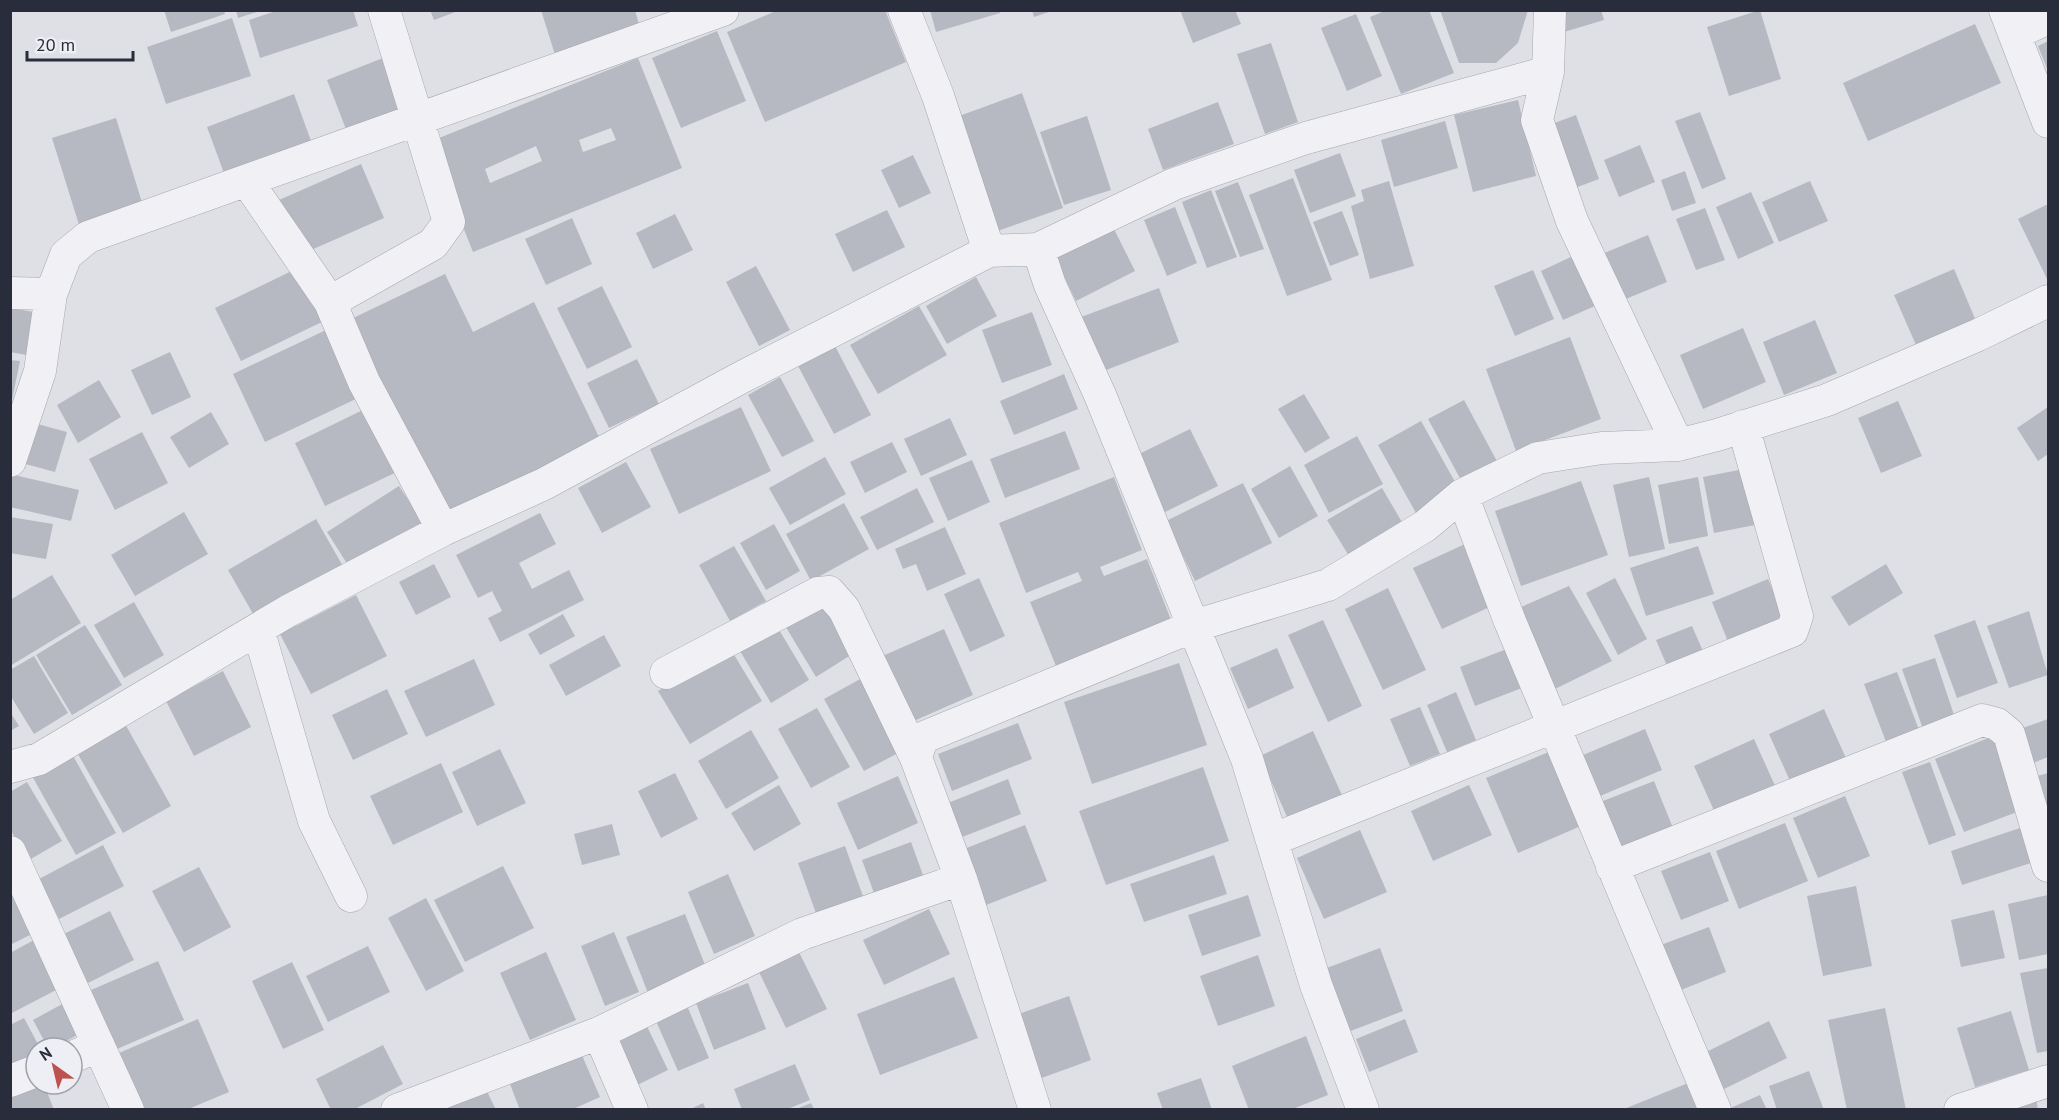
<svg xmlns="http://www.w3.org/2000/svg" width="2059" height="1120" viewBox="0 0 2059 1120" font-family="'PT Sans',sans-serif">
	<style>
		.building { fill: #b6b9c2; fill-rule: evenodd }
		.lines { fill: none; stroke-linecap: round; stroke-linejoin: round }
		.street-casing { stroke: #a4a7af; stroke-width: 33 }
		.street { stroke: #f1f1f5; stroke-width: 32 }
	</style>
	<rect width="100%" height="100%" fill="#dee0e6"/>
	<path class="building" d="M164 10H224L225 14 171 32Z
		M236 10H260V11L238 18Z
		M279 10H353L358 26 260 58 249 20Z
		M430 10H458V11L434 20Z
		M541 10H635L641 32 556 58Z
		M778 10H885L906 62 765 122 727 32Z
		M930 10H1000V13L936 32Z
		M1032 10H1052V11L1034 17Z
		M1180 10H1235L1241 24 1193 43Z
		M1387 10H1429L1454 73 1401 94 1370 17Z
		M1440 10H1528L1518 43 1496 63H1459Z
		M1557 10H1601L1604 20 1564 32Z
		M1760 10 1781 79 1729 96 1707 27Z
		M1356 14 1382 76 1347 91 1321 28Z
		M232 18 251 76 166 104 147 47Z
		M1975 24 2001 83 1868 141 1843 83Z
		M717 31 746 101 681 128 652 58Z
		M2048 41V71L2038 46Z
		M1271 43 1298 122 1265 134 1237 54Z
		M383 58 406 115 349 137 327 80Z
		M638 58 682 168 473 252 429 142ZM611 128 616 140 583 152 579 140ZM536 146 542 161 490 183 485 169Z
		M1022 93 1063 208 992 233 951 119Z
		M294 94 315 152 228 184 207 127Z
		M1518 100 1536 176 1473 192 1454 115Z
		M1218 102 1234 144 1163 170 1148 129Z
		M1700 112 1726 179 1702 189 1675 121Z
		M1576 115 1599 179 1567 191 1544 127Z
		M1087 116 1111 190 1064 205 1040 132Z
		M116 118 144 209 80 228 52 138Z
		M1445 121 1458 168 1394 187 1381 140Z
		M1640 145 1655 182 1619 197 1604 160Z
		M1340 153 1356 196 1310 213 1294 170Z
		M913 155 931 193 899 208 881 170Z
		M361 164 384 218 302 254 279 200Z
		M1685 171 1696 203 1672 211 1661 180Z
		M1293 178 1332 280 1287 296 1249 195Z
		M1389 181 1414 266 1370 279 1351 206 1364 201 1361 190Z
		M1810 181 1828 221 1779 242 1762 202Z
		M1238 182 1264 249 1240 257 1215 191Z
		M1211 190 1237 257 1207 268 1182 202Z
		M1751 192 1774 243 1738 259 1716 207Z
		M2048 204V281L2018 219Z
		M1175 207 1197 263 1167 276 1144 220Z
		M1705 208 1725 260 1696 270 1676 219Z
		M887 210 905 247 853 272 835 234Z
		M1342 211 1359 255 1330 266 1313 222Z
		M675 214 693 250 653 269 636 233Z
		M572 218 592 264 546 285 525 239Z
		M1112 225 1135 271 1076 301 1053 254Z
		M1648 235 1667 282 1621 301 1602 254Z
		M1573 256 1595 306 1563 320 1541 271Z
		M756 266 790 330 759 346 726 282Z
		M300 267 326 320 241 361 215 308Z
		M1954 269 1979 328 1920 354 1894 295Z
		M1533 270 1554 319 1515 336 1494 286Z
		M445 274 473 332 534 302 601 441 444 517 349 320Z
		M976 277 997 316 947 344 926 306Z
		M602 286 632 347 587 369 557 308Z
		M1159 288 1179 342 1101 372 1081 317Z
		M919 306 947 355 878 394 850 345Z
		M10 308 40 313 32 356 10 352Z
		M1032 312 1052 365 1002 383 982 330Z
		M1815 320 1837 373 1784 395 1763 342Z
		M1743 328 1766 382 1703 409 1680 355Z
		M326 330 358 398 265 442 233 374Z
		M1570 337 1601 419 1516 451 1486 369Z
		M834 344 871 415 834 434 797 364Z
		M170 352 191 397 152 415 131 370Z
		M637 359 659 404 609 428 587 383Z
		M10 360 20 361 12 400 10 399Z
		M1064 374 1078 409 1014 435 1000 401Z
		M780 377 814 441 782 457 748 395Z
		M99 380 121 417 78 443 57 405Z
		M1304 394 1330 438 1305 453 1278 409Z
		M1464 400 1498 463 1462 482 1428 419Z
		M1898 401 1922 456 1881 473 1858 418Z
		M369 407 399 471 325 506 295 443Z
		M741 407 771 471 679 514 650 449Z
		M2048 407V454L2038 461 2017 428Z
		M211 412 229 444 189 468 170 437Z
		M950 418 967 455 921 476 904 439Z
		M1421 421 1459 489 1416 513 1378 445Z
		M30 422 67 432 55 472 18 462Z
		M1190 429 1218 486 1163 513 1135 456Z
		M1065 431 1080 469 1005 498 990 459Z
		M142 432 168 483 115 510 89 459Z
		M1357 436 1383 484 1329 513 1304 465Z
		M892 442 907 472 865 493 850 462Z
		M825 457 846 494 790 525 769 488Z
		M972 460 990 502 948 521 929 478Z
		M626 462 651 507 602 533 578 488Z
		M1290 466 1318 516 1279 538 1251 489Z
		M1749 468 1760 524 1714 533 1703 477Z
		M10 474 79 490 71 521 10 507Z
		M1114 477 1142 550 1100 567 1104 576 1147 559 1173 625 1058 671 1030 602 1082 581 1078 572 1026 593 999 523Z
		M1649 477 1665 549 1629 557 1613 485Z
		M1698 477 1708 536 1669 544 1658 485Z
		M1581 481 1608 555 1521 586 1495 511Z
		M1243 483 1272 543 1195 581 1166 521Z
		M399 486 426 527 353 573 327 532Z
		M917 488 934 522 877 550 860 517Z
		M1382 488 1406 529 1352 561 1327 520Z
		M844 503 869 549 811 581 786 534Z
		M184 512 208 554 135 596 111 555Z
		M540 513 556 544 519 563 532 589 569 570 584 600 500 642 488 618 502 611 492 591 478 598 456 555Z
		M10 517 53 524 46 559 10 553Z
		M316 519 344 568 256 619 228 570Z
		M774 524 800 571 766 590 740 543Z
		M945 527 966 574 927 591 916 564 903 569 895 549Z
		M1465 544 1494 605 1442 629 1413 568Z
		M734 546 766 601 730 621 699 565Z
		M1698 546 1714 594 1646 616 1630 568Z
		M434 564 451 597 416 615 399 582Z
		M1886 564 1903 593 1849 626 1831 597Z
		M52 575 81 623 10 666V600Z
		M979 578 1005 636 970 652 944 594Z
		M1615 578 1647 639 1618 655 1586 593Z
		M1768 579 1788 625 1731 649 1712 602Z
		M1569 586 1612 661 1555 689 1519 608Z
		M1388 588 1426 670 1383 690 1345 609Z
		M356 595 387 656 311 694 280 634Z
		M823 601 854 653 816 677 784 624Z
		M134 602 164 655 124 678 94 625Z
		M2029 611 2048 675 2009 688 1987 626Z
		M563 614 575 636 540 655 528 634Z
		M1323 620 1362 706 1328 722 1288 635Z
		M1975 620 1998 683 1957 698 1934 635Z
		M85 625 122 685 72 715 36 655Z
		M1692 626 1706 658 1670 673 1656 640Z
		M778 628 809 680 771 703 740 651Z
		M944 629 973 695 907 724 878 658Z
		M604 635 621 666 566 696 549 665Z
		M1512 647 1527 686 1475 706 1460 667Z
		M730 648 762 701 690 744 658 691Z
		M1277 648 1294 688 1248 709 1230 668Z
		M34 656 68 713 34 734 10 695V670Z
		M1935 658 1956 721 1924 732 1902 669Z
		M474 659 495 705 426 737 404 691Z
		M1179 663 1207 745 1092 784 1064 702Z
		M223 671 251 727 194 756 166 701Z
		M1897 672 1921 735 1888 747 1864 684Z
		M862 678 902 751 864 771 824 699Z
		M387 689 408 734 353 760 332 715Z
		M1456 692 1476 740 1447 752 1427 705Z
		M1420 707 1440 754 1410 766 1390 719Z
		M817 708 850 767 811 788 778 729Z
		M1824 709 1849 765 1794 790 1769 734Z
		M10 712 19 726 10 731Z
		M2048 719V757L2033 763 2020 729Z
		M124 722 171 806 123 833 75 749Z
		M1018 723 1032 759 952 791 938 754Z
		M1645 729 1662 770 1600 796 1583 755Z
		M751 730 779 778 726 809 698 761Z
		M1313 731 1346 804 1292 828 1260 756Z
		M1996 735 2025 809 1964 832 1935 759Z
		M1754 739 1776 788 1716 815 1694 766Z
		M500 749 526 803 477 826 452 772Z
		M1551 751 1581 826 1518 853 1486 778Z
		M71 752 116 833 76 855 31 774Z
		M1930 762 1956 835 1929 845 1902 772Z
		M441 763 463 812 393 845 370 796Z
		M1203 767 1229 841 1106 885 1079 811Z
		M675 773 698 819 661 838 638 791Z
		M2048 773V825L2034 777Z
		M898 776 918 823 858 850 837 803Z
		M1008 779 1021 814 957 839 943 805Z
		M1654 781 1673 828 1621 848 1603 801Z
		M27 782 62 841 29 860 10 829V792Z
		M779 785 801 824 754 851 731 813Z
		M1469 785 1492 835 1433 861 1411 811Z
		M1845 796 1870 856 1818 878 1793 818Z
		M1785 823 1808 881 1739 909 1716 851Z
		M612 824 620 855 582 865 574 834Z
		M1025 825 1047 881 981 907 959 851Z
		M2023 827 2034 862 1962 885 1951 851Z
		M1360 830 1387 892 1324 919 1297 858Z
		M911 842 923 875 874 893 862 860Z
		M103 845 124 886 59 919 39 879Z
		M845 846 865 902 818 919 798 863Z
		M1710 852 1729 901 1681 920 1661 871Z
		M1214 855 1227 894 1144 922 1130 884Z
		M503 866 534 928 465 962 434 900Z
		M199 867 231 927 184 952 152 891Z
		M728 874 755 936 714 954 688 892Z
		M1856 886 1872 966 1823 976 1807 896Z
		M18 887 40 930 10 945V891Z
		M1248 895 1261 936 1202 956 1188 915Z
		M2048 895V954L2019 960 2008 904Z
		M426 898 464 971 426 991 388 918Z
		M929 909 950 954 884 985 863 940Z
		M1994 910 2005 958 1961 967 1951 920Z
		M110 911 134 960 86 984 62 935Z
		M685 914 707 970 648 993 626 937Z
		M1709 927 1726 972 1676 992 1658 946Z
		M614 932 639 992 605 1006 581 946Z
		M34 940 58 989 10 1014V953Z
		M368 946 390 992 328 1022 306 976Z
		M1380 948 1403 1011 1348 1032 1324 969Z
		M546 952 576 1020 530 1040 500 973Z
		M799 952 827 1009 786 1028 759 972Z
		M1258 955 1275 1006 1218 1026 1200 976Z
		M158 961 184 1020 117 1049 91 990Z
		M292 962 324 1030 283 1049 252 981Z
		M2048 968V1051L2037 1053 2020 973Z
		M954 977 978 1038 880 1075 857 1014Z
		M748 983 766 1029 714 1050 696 1003Z
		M1069 996 1091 1060 1039 1079 1016 1015Z
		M64 1003 81 1033 53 1048H48L33 1020Z
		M688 1008 709 1058 678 1071 656 1021Z
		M1885 1008 1906 1110H1847L1828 1020Z
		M2011 1011 2029 1070 1975 1087 1957 1028Z
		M24 1018 40 1048H36V1057L10 1071V1025Z
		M198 1019 229 1092 186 1110H135L112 1056Z
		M1405 1019 1418 1052 1369 1072 1356 1039Z
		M644 1020 668 1070 629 1089 606 1038Z
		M1769 1021 1787 1058 1718 1092 1700 1055Z
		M1306 1036 1328 1095 1290 1110H1249L1232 1066Z
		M383 1045 403 1084 353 1110H331L316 1079Z
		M581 1053 600 1097 571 1110H520L510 1084Z
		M795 1064 810 1100 785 1110H742L734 1089Z
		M1809 1071 1824 1110H1777L1769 1086Z
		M1201 1078 1212 1110H1163L1157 1093Z
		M1693 1081 1705 1109H1624Z
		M36 1084H44L54 1110H10V1093Z
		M484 1085 496 1110H451L447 1103Z
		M1760 1095 1767 1110H1726Z
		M2036 1097 2038 1110H1987Z
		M703 1103 706 1110H689Z
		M811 1103 814 1109H796Z"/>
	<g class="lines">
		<g class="street-casing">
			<path id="street" d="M384 10 449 222 433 244 330 302 364 382 443 530
				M904 10 938 96 989 251
				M1550 10 1548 72 1537 120 1572 221 1678 445
				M2005 10 2048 122
				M2014 34 2048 18
				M247 181 330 302
				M1038 249 1174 184 1306 138 1548 72
				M10 293 51 294 40 371 10 461
				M51 294 66 255 88 237 723 10
				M1462 495 1509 619 1715 1110
				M258 629 314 821 351 896
				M666 673 818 593 829 592 844 609 916 758
				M10 767 39 759 288 611 443 530 544 484 742 377 989 251 1038 249 1050 285 1100 395 1247 759 1316 985 1363 1110
				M1272 840 1792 631 1797 616 1743 426
				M10 852 128 1110
				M1612 867 1982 720 1997 724 2009 734 2048 866
				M961 879 1035 1110
				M599 1033 802 934 961 879 916 758 922 738 1194 626 1328 585 1425 526 1462 495 1538 458 1602 448 1678 445 1717 435 1827 400 1978 335 2048 301
				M72 1057 99 1046
				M10 1081 36 1071
				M397 1110 599 1033 632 1110
				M1960 1110 2048 1081"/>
		</g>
		<use href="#street" class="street"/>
	</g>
	<rect width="2059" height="1120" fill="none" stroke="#292d3b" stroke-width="24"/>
	<g transform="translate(54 1066) rotate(326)"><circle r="28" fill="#eeeff4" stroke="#9fa1aa" stroke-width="1.5"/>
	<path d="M0-4.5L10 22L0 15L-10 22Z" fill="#be5251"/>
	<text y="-9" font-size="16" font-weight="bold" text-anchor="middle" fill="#292d3b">N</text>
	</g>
	<path d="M27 51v9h106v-9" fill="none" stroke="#292d3b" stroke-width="3"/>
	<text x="36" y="51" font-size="18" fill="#292d3b" stroke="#eeeff4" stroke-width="4.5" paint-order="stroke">20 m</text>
</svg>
